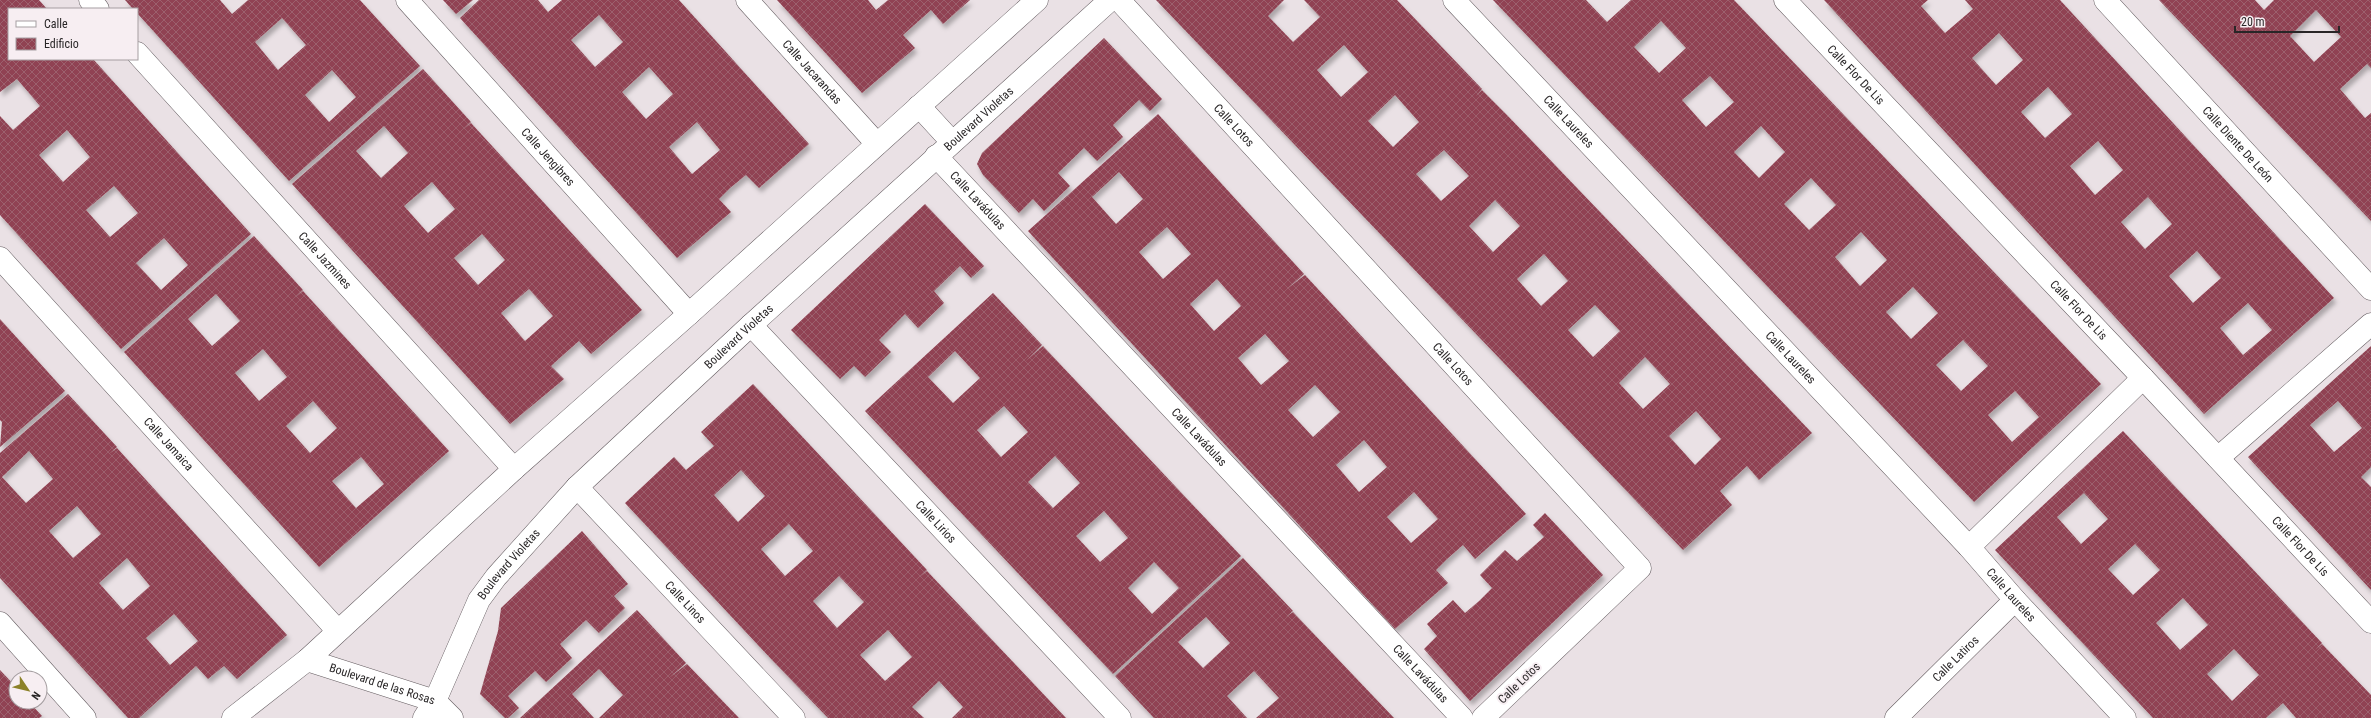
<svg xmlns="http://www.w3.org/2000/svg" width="2371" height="718" viewBox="0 0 2371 718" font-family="'Roboto Condensed',sans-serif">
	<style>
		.building { fill: url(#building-cross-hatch); fill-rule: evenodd; filter: url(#shadow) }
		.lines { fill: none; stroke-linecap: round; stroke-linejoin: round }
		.minor-casing { stroke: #655d61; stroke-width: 23 }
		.minor { stroke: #fff; stroke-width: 22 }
		.labels { text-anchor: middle; stroke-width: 4; stroke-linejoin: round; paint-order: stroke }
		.street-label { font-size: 12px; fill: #292627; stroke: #f7eef2 }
	</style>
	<defs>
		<pattern id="building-cross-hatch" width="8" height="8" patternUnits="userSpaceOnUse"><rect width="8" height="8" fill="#904252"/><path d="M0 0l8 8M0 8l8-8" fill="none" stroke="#9c616d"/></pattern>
		<filter id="shadow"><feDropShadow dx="2.5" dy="4.5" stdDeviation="2" flood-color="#0004"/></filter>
	</defs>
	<rect width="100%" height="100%" fill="#eae1e5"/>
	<path class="building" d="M0 0H39L47 9H9V59H93L251 234 121 349 0 215V116L13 130 40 106 17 79 0 92ZM67 130 90 157 63 182 39 155ZM114 186 138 213 110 237 86 210ZM164 238 188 265 161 290 136 263Z
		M125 0H220L232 14 248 0H360L420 66 289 181 137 13V9H133ZM282 18 306 45 278 70 255 42ZM332 70 356 97 329 122 305 95Z
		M443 0H473L456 14Z
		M479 0H538L548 12 562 0H679L809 144 759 188 746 175 730 188 719 199 731 212 677 258 460 18ZM599 15 623 42 595 67 571 40ZM649 67 673 94 646 119 622 92ZM697 122 720 150 692 174 669 147Z
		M777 0H868L876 10 888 0H970L943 24 931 10 903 35 915 48 862 93Z
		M1156 0H1284L1268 16 1293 42 1320 17 1304 0H1397L1482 89 1476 96 1482 90 1507 115 1812 433 1759 480 1747 466 1720 491 1732 505 1683 550ZM1344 45 1368 72 1341 97 1317 70ZM1395 95 1419 122 1393 147 1368 121ZM1444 150 1469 176 1441 201 1416 174ZM1495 200 1520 226 1493 252 1469 226ZM1544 254 1568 281 1541 306 1517 279ZM1595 305 1620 331 1593 357 1568 330ZM1645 357 1670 384 1643 409 1619 383ZM1696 411 1721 439 1695 465 1669 436Z
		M1493 0H1586L1607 22 1631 0H1734L2101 384 1974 502ZM1661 21 1686 48 1659 73 1634 47ZM1710 76 1734 102 1706 127 1682 100ZM1761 126 1785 152 1759 178 1734 152ZM1811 178 1836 205 1809 230 1784 204ZM1861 232 1887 260 1860 286 1835 257ZM1913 287 1938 313 1911 339 1886 312ZM1963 340 1988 366 1961 391 1936 365ZM2015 391 2039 417 2012 442 1988 415Z
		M1824 0H1928L1921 6 1945 33 1973 9 1965 0H2060L2334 298 2204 414ZM1999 33 2023 60 1996 85 1972 58ZM2048 87 2072 114 2045 138 2021 112ZM2098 141 2123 170 2095 195 2070 166ZM2148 197 2172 224 2145 249 2121 222ZM2197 251 2221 278 2193 303 2169 276ZM2248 303 2272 330 2243 355 2220 328Z
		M2159 0H2255L2264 10 2274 0H2371V68L2367 64 2340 89 2365 118 2371 113V221ZM2316 10 2341 37 2314 62 2290 36Z
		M1104 38 1162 99 1150 111 1139 100 1113 125 1123 137 1097 161 1084 148 1058 173 1070 186 1044 211 1033 199 1019 213 983 175 977 164 982 153Z
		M423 69 471 122 464 129 471 123 642 310 591 354 579 341 563 355 551 366 564 379 510 424 292 184ZM384 126 408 153 381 178 356 151ZM432 182 455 209 428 233 404 206ZM482 234 505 260 478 285 454 258ZM529 289 553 316 525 341 501 313Z
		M1158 114 1304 274 1287 289 1305 275 1526 514 1475 559 1463 545 1447 559 1436 570 1448 583 1395 629 1028 231ZM1119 172 1143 199 1116 224 1092 197ZM1167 227 1191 254 1163 279 1139 252ZM1217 279 1241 306 1214 331 1190 304ZM1265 334 1289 361 1261 385 1238 358ZM1315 385 1340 412 1313 437 1288 410ZM1364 440 1387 467 1359 492 1336 465ZM1414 492 1438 519 1411 543 1387 517Z
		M925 204 984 266 971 278 960 266 934 291 944 303 918 328 905 314 879 340 891 352 865 377 854 366 840 379 791 330Z
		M254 236 303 290 296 297 303 291 449 451 319 567 124 352ZM216 294 240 321 212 346 188 319ZM263 349 287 377 259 401 235 373ZM313 401 337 428 310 453 286 426ZM361 457 384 484 356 508 332 481Z
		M993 293 1042 345 1026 361 1043 346 1241 556 1113 674 865 411ZM955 351 980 378 953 403 928 377ZM1004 406 1028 432 1001 457 977 430ZM1055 456 1080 483 1053 508 1028 482ZM1104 511 1128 538 1100 562 1076 536ZM1154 562 1179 588 1152 614 1128 588Z
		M0 319 65 391 0 447 2 422 0 420Z
		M2371 346V467L2361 477 2371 487V590L2248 457ZM2338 401 2362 428 2334 452 2310 425Z
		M753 384 927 570 920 577 927 571 1066 718H952L963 707 939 681 912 707 924 718H828L772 660 625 503 674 457 686 470 714 446 701 432ZM741 470 765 496 738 522 714 495ZM789 524 813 551 785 576 761 549ZM839 576 864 602 837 628 813 601ZM888 630 912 657 885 681 860 655Z
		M68 394 117 447 109 454 117 448 287 635 237 679 224 666 208 679 196 666 139 718H128L0 578V453ZM29 451 53 479 26 503 2 477ZM77 506 101 534 73 558 49 531ZM127 558 150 586 123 610 99 583ZM174 614 198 641 170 665 146 638Z
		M2123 431 2322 643 2315 650 2322 644 2371 695V718H2296L2283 703 2266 718H2153L1995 550ZM2084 493 2108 519 2081 544 2057 517ZM2135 544 2160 570 2133 595 2108 569ZM2183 598 2208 625 2180 650 2156 623ZM2234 649 2259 675 2232 701 2207 674Z
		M1545 513 1603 575 1470 701 1424 649 1437 636 1427 624 1453 600 1465 613 1479 601 1492 588 1480 575 1505 550 1517 561 1544 537 1533 525Z
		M582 531 628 584 614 596 625 608 599 633 586 620 560 644 572 658 546 682 535 671 508 696 519 708 508 718H505L480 694 498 631 501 608Z
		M1243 558 1293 611 1286 617 1293 612 1394 718H1256L1279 698 1254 671 1227 696 1247 718H1154L1138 701 1115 676ZM1206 617 1230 643 1203 668 1178 642Z
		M637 610 686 663 669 678 687 664 739 718H599L623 695 599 669 572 694 594 718H520Z
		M0 670 16 687V702H29L42 716 39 718H0Z"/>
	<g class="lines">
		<g class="minor-casing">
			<g id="minor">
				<path d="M90 0 98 9"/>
				<path id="s1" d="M407 0 689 314"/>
				<path id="s2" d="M747 0 877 144"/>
				<path id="s3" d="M1119 0 1640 568 1483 718"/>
				<path id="s4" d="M1454 0 1969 547 2015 600 2125 718"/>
				<path id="s5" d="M1785 0 2143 378 2371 622"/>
				<path id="s6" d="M2105 0 2371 289"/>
				<path id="s7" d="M137 53 514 469"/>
				<path d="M919 106 952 142"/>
				<path id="s8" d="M936 156 1462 718"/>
				<path id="s9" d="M0 258 337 630"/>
				<path id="s10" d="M751 325 1120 718"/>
				<path d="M2218 458 2371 324"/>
				<path id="s11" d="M577 487 794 718"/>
				<path d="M1969 547 2143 378"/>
				<path d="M0 623 85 718"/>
				<path id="s12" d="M307 660 435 701 452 718"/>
				<path d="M233 718 307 660 514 469 689 314 1037 0"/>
				<path id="s13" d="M424 718 435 701 479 600 496 577 577 487 751 325 1110 0"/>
				<path id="s14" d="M1896 718 2015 600"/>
			</g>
		</g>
		<use href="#minor" class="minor"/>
	</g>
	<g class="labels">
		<g class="street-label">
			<text dy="4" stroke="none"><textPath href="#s2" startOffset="97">Calle Jacarandas</textPath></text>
			<text dy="4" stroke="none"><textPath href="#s5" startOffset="103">Calle Flor De Lis</textPath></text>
			<text dy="4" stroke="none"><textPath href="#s13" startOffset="825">Boulevard Violetas</textPath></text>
			<text dy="4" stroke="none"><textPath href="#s4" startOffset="167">Calle Laureles</textPath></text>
			<text dy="4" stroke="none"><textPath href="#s3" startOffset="170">Calle Lotos</textPath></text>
			<text dy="4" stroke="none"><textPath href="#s6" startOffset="196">Calle Diente De León</textPath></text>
			<text dy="4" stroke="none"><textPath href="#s1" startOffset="211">Calle Jengibres</textPath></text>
			<text dy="4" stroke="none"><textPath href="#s8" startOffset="61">Calle Lavádulas</textPath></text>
			<text dy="4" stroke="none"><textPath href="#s7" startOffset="280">Calle Jazmines</textPath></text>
			<text dy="4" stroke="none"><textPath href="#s5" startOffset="427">Calle Flor De Lis</textPath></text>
			<text dy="4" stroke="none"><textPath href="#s13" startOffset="501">Boulevard Violetas</textPath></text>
			<text dy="4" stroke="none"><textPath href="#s4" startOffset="491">Calle Laureles</textPath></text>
			<text dy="4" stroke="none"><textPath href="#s3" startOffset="494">Calle Lotos</textPath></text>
			<text dy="4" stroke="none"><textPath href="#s8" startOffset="385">Calle Lavádulas</textPath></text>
			<text dy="4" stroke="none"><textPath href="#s9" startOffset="251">Calle Jamaica</textPath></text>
			<text dy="4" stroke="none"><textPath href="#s10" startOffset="270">Calle Lirios</textPath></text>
			<text dy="4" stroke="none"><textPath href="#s5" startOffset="751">Calle Flor De Lis</textPath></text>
			<text dy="4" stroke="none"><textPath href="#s13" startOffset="177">Boulevard Violetas</textPath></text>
			<text dy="4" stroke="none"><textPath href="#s4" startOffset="815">Calle Laureles</textPath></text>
			<text dy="4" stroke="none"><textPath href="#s11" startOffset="158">Calle Linos</textPath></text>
			<text dy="4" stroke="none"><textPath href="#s14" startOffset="84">Calle Latiros</textPath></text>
			<text dy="4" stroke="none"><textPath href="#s8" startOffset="709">Calle Lavádulas</textPath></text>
			<text transform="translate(1519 683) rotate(-44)" y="4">Calle Lotos</text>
			<text dy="4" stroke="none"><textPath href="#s12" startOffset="79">Boulevard de las Rosas</textPath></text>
		</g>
	</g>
	<rect x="8" y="8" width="130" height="52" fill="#f7eef2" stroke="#a59ea1"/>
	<rect x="16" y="21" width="20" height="6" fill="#ffffff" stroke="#a59ea1"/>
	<text x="44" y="28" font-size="12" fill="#292627">Calle</text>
	<rect x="16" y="38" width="20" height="12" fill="url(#building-cross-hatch)" stroke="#a59ea1"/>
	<text x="44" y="48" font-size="12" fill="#292627">Edificio</text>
	<g transform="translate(28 690) rotate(125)"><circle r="19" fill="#f7eef2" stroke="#a59ea1"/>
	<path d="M0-3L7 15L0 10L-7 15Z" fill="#8c8129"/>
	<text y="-6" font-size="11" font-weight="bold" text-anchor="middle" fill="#292627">N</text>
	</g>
	<path d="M2235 26v6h104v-6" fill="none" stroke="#292627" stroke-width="2"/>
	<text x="2241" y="26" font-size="12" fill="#292627" stroke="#f7eef2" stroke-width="3" paint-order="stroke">20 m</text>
</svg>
